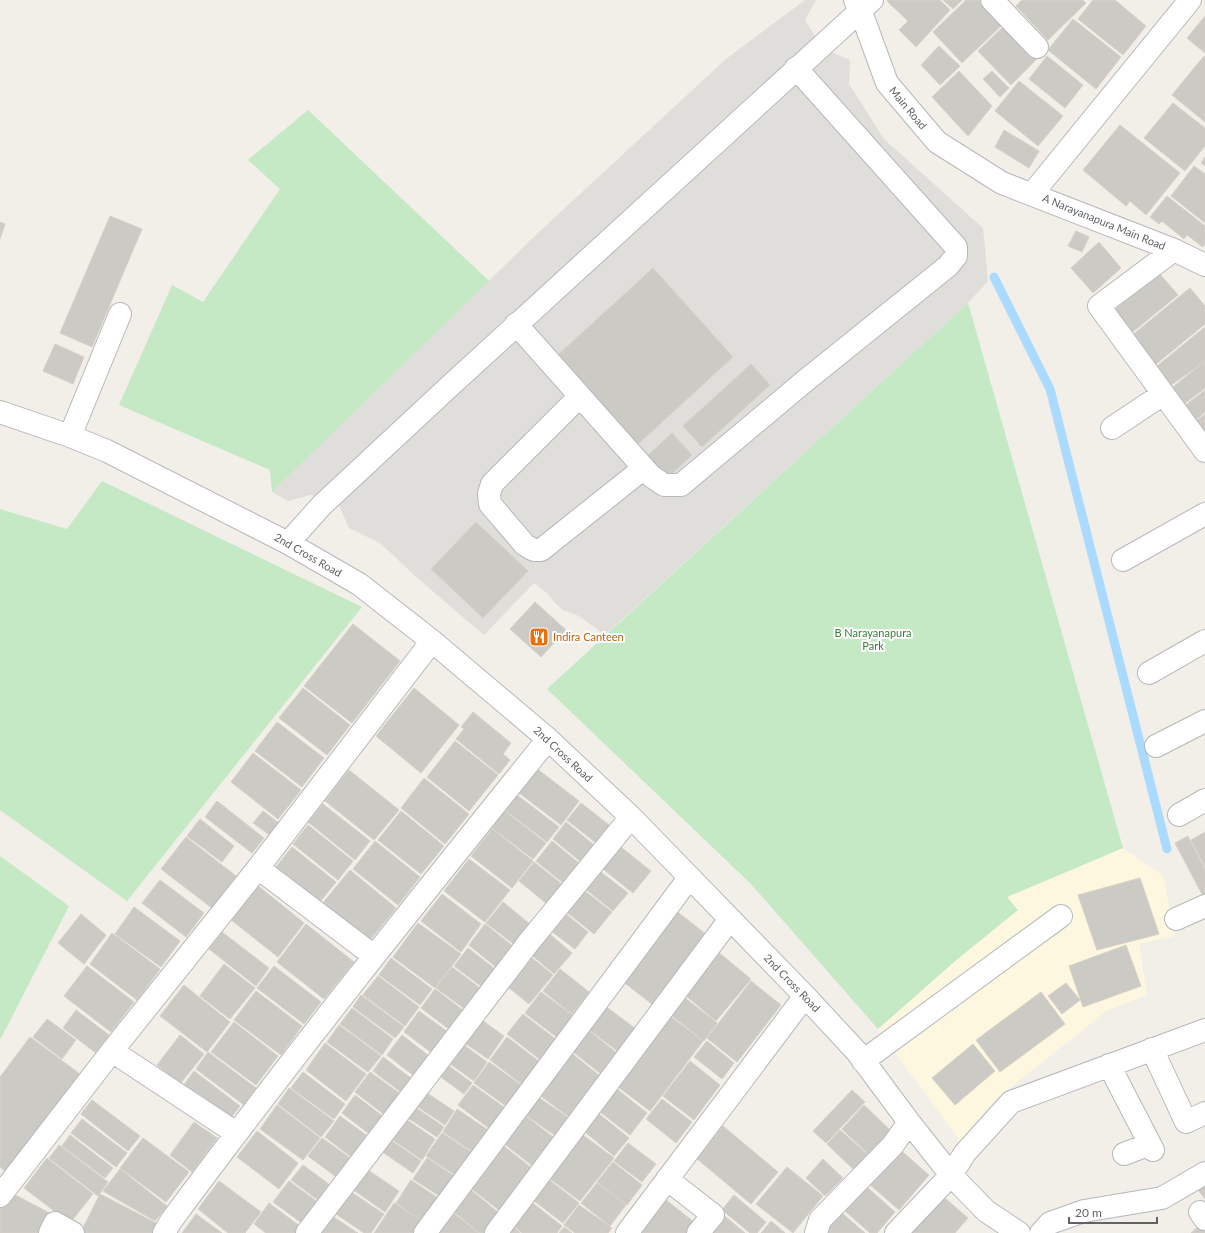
<svg xmlns="http://www.w3.org/2000/svg" width="1205" height="1233" viewBox="0 0 1205 1233" font-family="Lato,sans-serif">
	<style>
		.commercial { fill: #fef7e0 }
		.industrial { fill: #e0deda }
		.green { fill: #c5e8c5 }
		.lines { fill: none; stroke-linecap: round; stroke-linejoin: round }
		.stream { stroke: #aadaff; stroke-width: 9 }
		.building { fill: #cccac5; stroke: #d6d1c6 }
		.minor-casing { stroke: #b5b8bc; stroke-width: 24 }
		.minor { stroke: #fff; stroke-width: 22 }
		.labels { text-anchor: middle; stroke-width: 4; stroke-linejoin: round; paint-order: stroke }
		.street-label { font-size: 11px; fill: #5f6368; stroke: #fff }
		.park-label { font-size: 11px; fill: #348238; stroke: #fff }
		.food-label { font-size: 11px; fill: #c56008; stroke: #fff; text-anchor: start }
	</style>
	<rect width="100%" height="100%" fill="#f1efe8"/>
	<path class="commercial" d="M1123 848 1163 876 1175 936 1139 944 1147 995 1108 1010 997 1098 960 1141 878 1029 954 962 1017 910 1007 897Z"/>
	<path class="industrial" d="M805 0H816L805 20 823 49 850 60 849 84 884 139 983 228 988 281 968 303 605 635 579 616 563 610 554 602 547 593 534 583 484 635 415 576 380 543 349 528 337 501 310 495 288 501 272 492 540 231 726 59Z"/>
	<path class="green" d="M308 110 489 281 272 492 270 470 119 405 172 285 203 302 280 189 248 160Z
		M968 303 1123 848 1007 897 1018 910 954 962 878 1029 751 884 547 689Z
		M102 481 362 607 127 901 0 810V509L67 529Z
		M0 856 69 906 0 1040Z"/>
	<g class="lines">
		<path class="stream" d="M994 277 1050 389 1167 849"/>
	</g>
	<path class="building" d="M888 0H940L950 10 916 47 899 30 908 21 887 1Z
		M943 0H962L953 9Z
		M966 0H979L1002 25 962 63 933 32Z
		M1022 0H1083L1086 3 1048 40 1016 6Z
		M1093 0H1115L1146 26 1123 55 1078 19Z
		M1205 16V53L1187 38Z
		M1073 19 1121 57 1096 89 1048 50Z
		M1004 26 1037 59 1011 85 978 51Z
		M939 46 960 66 940 85 921 65Z
		M1047 56 1083 85 1065 108 1029 79Z
		M1204 56 1205 57V122L1172 95Z
		M959 71 992 106 968 136 932 97Z
		M992 71 1009 88 1000 97 983 79Z
		M1019 81 1063 116 1038 146 995 111Z
		M1173 103 1205 128V146L1185 171 1144 138Z
		M1120 125 1180 173 1146 215 1130 201 1126 206 1083 170Z
		M1004 130 1039 151 1029 168 995 147Z
		M1205 157V166L1201 163Z
		M1194 166 1205 174V223L1171 196Z
		M1167 196 1205 226V244L1203 247 1187 235 1184 239 1162 221 1159 224 1150 217Z
		M110 216 142 229 92 347 60 333Z
		M0 222 5 224 0 239Z
		M1076 231 1089 237 1082 252 1068 246Z
		M1099 242 1121 268 1093 293 1071 268Z
		M653 268 733 357 638 444 558 355Z
		M1159 273 1178 295 1129 335 1111 313Z
		M1190 288 1205 306V324L1155 365 1131 336Z
		M1205 327V361L1170 386 1157 366Z
		M55 344 84 357 73 384 43 371Z
		M1205 361V388L1180 407 1168 391Z
		M751 364 770 385 702 447 683 426Z
		M1205 390V412L1194 421 1183 407Z
		M1205 414V438L1193 423Z
		M672 433 692 455 666 479 646 457Z
		M476 522 528 571 483 618 431 569Z
		M535 602 566 630 541 657 510 629Z
		M353 624 400 661 352 723 304 686Z
		M303 688 350 725 327 755 279 718Z
		M414 688 459 725 421 773 376 736Z
		M473 712 511 743 503 754 510 760 499 774 456 739 464 729 461 727Z
		M277 722 324 758 302 787 255 751Z
		M455 741 498 775 469 811 427 777Z
		M253 753 301 790 278 819 231 782Z
		M536 768 579 801 561 825 518 792Z
		M349 770 399 810 374 840 325 801Z
		M424 778 469 814 445 844 401 808Z
		M517 795 559 827 547 842 505 810Z
		M217 801 264 838 252 853 205 817Z
		M581 803 609 825 596 843 567 820Z
		M323 804 370 841 355 860 308 822Z
		M263 811 280 824 271 836 253 823Z
		M401 811 444 846 421 874 378 840Z
		M505 811 546 843 533 859 492 828Z
		M200 819 234 846 222 862 187 836Z
		M566 822 594 845 581 862 553 839Z
		M308 825 353 861 338 880 293 844Z
		M492 829 533 861 512 888 471 856Z
		M1205 832V867L1191 840Z
		M1188 836 1205 869V897L1204 898 1175 843Z
		M186 837 236 876 212 908 161 869Z
		M375 841 420 877 398 905 353 869Z
		M552 841 580 864 563 883 536 861Z
		M617 844 651 871 633 893 599 866Z
		M292 847 336 882 320 902 276 867Z
		M469 859 510 890 485 922 444 891Z
		M534 862 563 885 547 904 519 881Z
		M597 869 628 893 613 911 583 887Z
		M350 870 396 908 369 941 322 904Z
		M1140 878 1159 934 1097 950 1078 895Z
		M160 880 204 913 186 937 142 903Z
		M257 885 304 923 278 957 230 919Z
		M581 888 612 912 594 934 564 910Z
		M442 894 481 924 461 952 421 921Z
		M503 902 531 925 515 945 486 923Z
		M134 907 180 941 161 967 115 934Z
		M561 910 588 932 575 949 547 928Z
		M675 910 707 935 653 1005 621 980Z
		M81 914 106 935 84 964 58 943Z
		M418 923 461 954 435 988 393 957Z
		M306 924 354 962 324 999 277 962Z
		M485 924 514 947 497 968 469 945Z
		M546 931 572 953 554 974 528 952Z
		M222 932 269 968 256 986 209 949Z
		M112 933 160 969 137 1000 90 964Z
		M1126 945 1141 986 1083 1007 1069 966Z
		M468 948 495 969 482 987 454 966Z
		M718 952 751 979 716 1021 685 995Z
		M391 958 432 989 420 1005 379 975Z
		M532 958 553 975 529 1004 508 987Z
		M224 964 255 988 230 1019 200 996Z
		M87 966 134 1002 111 1032 64 996Z
		M274 966 321 1002 304 1024 257 988Z
		M452 967 480 988 465 1009 436 988Z
		M560 969 589 992 572 1014 543 991Z
		M378 976 419 1007 405 1026 363 995Z
		M751 981 781 1005 737 1062 707 1038Z
		M1066 983 1080 1000 1062 1014 1048 996Z
		M184 985 230 1022 207 1052 160 1016Z
		M435 989 464 1011 450 1030 421 1008Z
		M256 991 302 1026 281 1055 234 1020Z
		M541 992 575 1017 559 1039 525 1013Z
		M1041 992 1065 1024 1000 1072 976 1040Z
		M361 995 404 1027 395 1038 353 1007Z
		M684 997 717 1023 704 1041 671 1015Z
		M605 1006 636 1029 619 1052 588 1029Z
		M352 1008 393 1039 382 1055 340 1024Z
		M76 1010 109 1035 96 1053 63 1028Z
		M419 1011 448 1032 432 1053 404 1032Z
		M523 1014 558 1041 542 1061 507 1034Z
		M670 1016 703 1041 650 1111 617 1086Z
		M479 1018 504 1036 488 1059 462 1041Z
		M47 1019 76 1040 62 1059 33 1037Z
		M234 1022 278 1056 256 1085 211 1052Z
		M339 1025 381 1056 368 1072 327 1042Z
		M588 1030 617 1053 601 1074 572 1051Z
		M180 1035 204 1054 180 1084 157 1065Z
		M402 1035 429 1056 414 1076 387 1055Z
		M30 1037 80 1074 6 1172 0 1167V1077Z
		M507 1037 540 1062 523 1085 490 1060Z
		M707 1041 734 1063 722 1079 694 1057Z
		M460 1042 487 1062 474 1081 446 1061Z
		M325 1043 366 1074 346 1101 306 1070Z
		M973 1044 995 1071 955 1105 932 1078Z
		M208 1052 256 1088 244 1105 196 1069Z
		M570 1052 600 1076 569 1117 538 1094Z
		M383 1057 412 1079 402 1093 373 1071Z
		M690 1061 720 1085 694 1120 663 1096Z
		M489 1062 521 1085 506 1106 474 1083Z
		M445 1063 472 1083 464 1094 438 1075Z
		M194 1071 240 1106 229 1120 183 1086Z
		M303 1072 345 1104 334 1119 291 1088Z
		M370 1072 402 1095 386 1116 355 1092Z
		M473 1085 505 1108 490 1129 458 1105Z
		M289 1088 334 1121 321 1137 278 1104Z
		M617 1089 647 1113 630 1135 599 1111Z
		M852 1090 865 1102 826 1143 813 1131Z
		M424 1091 454 1111 445 1125 415 1105Z
		M355 1095 385 1118 372 1136 342 1113Z
		M535 1095 570 1119 557 1137 523 1113Z
		M662 1099 692 1122 676 1143 646 1119Z
		M92 1100 140 1136 128 1151 81 1114Z
		M277 1105 320 1138 303 1160 260 1129Z
		M412 1105 444 1127 437 1137 405 1116Z
		M864 1105 891 1131 868 1154 842 1129Z
		M457 1109 488 1130 473 1152 443 1132Z
		M598 1113 629 1138 614 1156 584 1131Z
		M523 1114 557 1140 535 1168 502 1142Z
		M340 1116 369 1137 354 1159 325 1137Z
		M404 1118 435 1139 422 1160 390 1138Z
		M82 1119 127 1153 116 1167 71 1133Z
		M194 1122 217 1138 192 1172 170 1155Z
		M723 1126 778 1172 751 1204 696 1158Z
		M840 1130 868 1155 854 1170 827 1144Z
		M257 1131 298 1163 279 1189 237 1157Z
		M442 1133 471 1152 455 1175 426 1156Z
		M70 1135 113 1168 105 1178 62 1146Z
		M583 1135 614 1158 580 1201 549 1178Z
		M143 1138 189 1172 166 1202 120 1168Z
		M322 1138 353 1160 339 1179 308 1156Z
		M389 1139 421 1161 413 1173 381 1151Z
		M628 1143 656 1164 642 1182 614 1161Z
		M501 1144 533 1169 500 1211 468 1186Z
		M59 1145 108 1182 98 1196 49 1158Z
		M898 1148 929 1175 899 1210 868 1183Z
		M47 1158 93 1194 70 1223 24 1188Z
		M427 1158 454 1176 441 1197 413 1179Z
		M823 1159 843 1178 825 1196 806 1178Z
		M613 1162 642 1185 627 1205 597 1182Z
		M303 1165 330 1185 318 1200 291 1180Z
		M787 1167 823 1196 793 1233 756 1204Z
		M365 1168 399 1191 385 1212 352 1189Z
		M120 1169 167 1206 155 1221 103 1191Z
		M548 1179 579 1203 563 1223 533 1200Z
		M411 1180 438 1198 423 1221 396 1203Z
		M219 1181 261 1212 245 1233H228L198 1209Z
		M289 1181 319 1203 303 1224 273 1202Z
		M1205 1181V1199L1196 1187Z
		M597 1183 626 1205 610 1226 581 1203Z
		M867 1187 895 1212 877 1233H870L845 1211Z
		M348 1190 384 1214 371 1233H364L333 1212Z
		M471 1190 499 1213 484 1233H480L454 1212Z
		M8 1191 55 1216 46 1233H0V1207Z
		M100 1194 158 1224 154 1233H83L81 1232Z
		M940 1194 968 1218 955 1233H907Z
		M734 1195 766 1222 757 1233H750L722 1210Z
		M666 1200 699 1226 694 1233H641Z
		M530 1201 562 1226 557 1233H522L512 1225Z
		M269 1203 301 1227 297 1233H266L254 1224Z
		M394 1203 422 1221 414 1233H374Z
		M579 1205 612 1228 608 1233H575L564 1225Z
		M452 1212 479 1233H435Z
		M720 1212 745 1233H704Z
		M842 1213 865 1233H829L826 1231Z
		M196 1214 222 1233H182Z
		M329 1214 358 1233H318Z
		M771 1221 785 1233H761Z
		M1200 1225 1205 1230V1233H1191Z
		M513 1227 520 1233H508Z
		M564 1227 572 1233H559Z"/>
	<g class="lines">
		<g class="minor-casing">
			<path id="minor" d="M855 0 861 12 887 83 937 142 1002 183 1174 250 1205 265
				M992 0 1037 47
				M1032 194 1190 0
				M1174 250 1099 306 1205 451
				M516 324 651 476 664 485H681L805 381 948 266 956 256V247L796 68
				M580 396 492 484 489 494 490 504 525 545 534 550H541L644 468
				M0 412 70 436 107 451 288 543 359 584 432 641 548 739 631 817 805 996 857 1052 909 1122 951 1175 986 1211 1019 1233
				M1112 428 1163 394
				M70 436 120 314
				M288 543 322 505 452 384 872 0
				M1123 560 1205 514
				M1149 673 1205 641
				M1156 746 1205 721
				M1179 815 1205 800
				M258 868 374 956
				M1176 919 1205 906
				M1152 1049 1186 1122 1205 1113
				M112 1051 236 1133
				M863 1061 1061 916
				M1109 1065 1153 1150
				M1124 1154 1150 1144
				M667 1179 713 1215 698 1233
				M0 1196 112 1051 258 868 432 641
				M1200 1212 1205 1219
				M50 1233 55 1223 73 1233
				M164 1233 171 1221C292 1057 420 898 548 739
				M307 1233 529 942 631 817
				M425 1233 689 878
				M496 1233 730 919
				M627 1233 805 996
				M816 1233 820 1220 893 1145 909 1122
				M896 1233 951 1175 965 1153 1011 1102 1205 1030
				M1041 1233 1050 1223 1084 1211 1162 1198 1205 1173"/>
		</g>
		<use href="#minor" class="minor"/>
	</g>
	<defs>
		<g id="restaurant-square" transform="scale(1)"><rect x="-9" y="-9" width="18" height="18" rx="4" fill="#e8710a" stroke="#fff"/><path d="M-5-6h1v4h1v-4h1v4h1v-4h1v5L-1.5 .5V6h-2V.5L-5-1ZM5-6V6H3V1.5H1.5Q1.5-4 5-6Z" fill="#fff"/></g>
	</defs>
	<g fill-rule="evenodd">
		<use href="#restaurant-square" x="539" y="637"/>
	</g>
	<g class="labels">
		<g class="street-label">
			<text transform="translate(908 108) rotate(50)" y="4">Main Road</text>
			<text transform="translate(1104 222) rotate(22)" y="4">A Narayanapura Main Road</text>
			<text transform="translate(308 555) rotate(30)" y="4">2nd Cross Road</text>
			<text transform="translate(563 754) rotate(43)" y="4">2nd Cross Road</text>
			<text transform="translate(792 983) rotate(46)" y="4">2nd Cross Road</text>
		</g>
		<g class="park-label">
			<text x="873" y="637">B Narayanapura<tspan x="873" dy="13">Park</tspan></text>
		</g>
		<g class="food-label">
			<text x="553" y="641">Indira Canteen</text>
		</g>
	</g>
	<path d="M1069 1217v6h88v-6" fill="none" stroke="#5f6368" stroke-width="2"/>
	<text x="1075" y="1217" font-size="12" fill="#5f6368" stroke="#ffffff" stroke-width="3" paint-order="stroke">20 m</text>
</svg>
